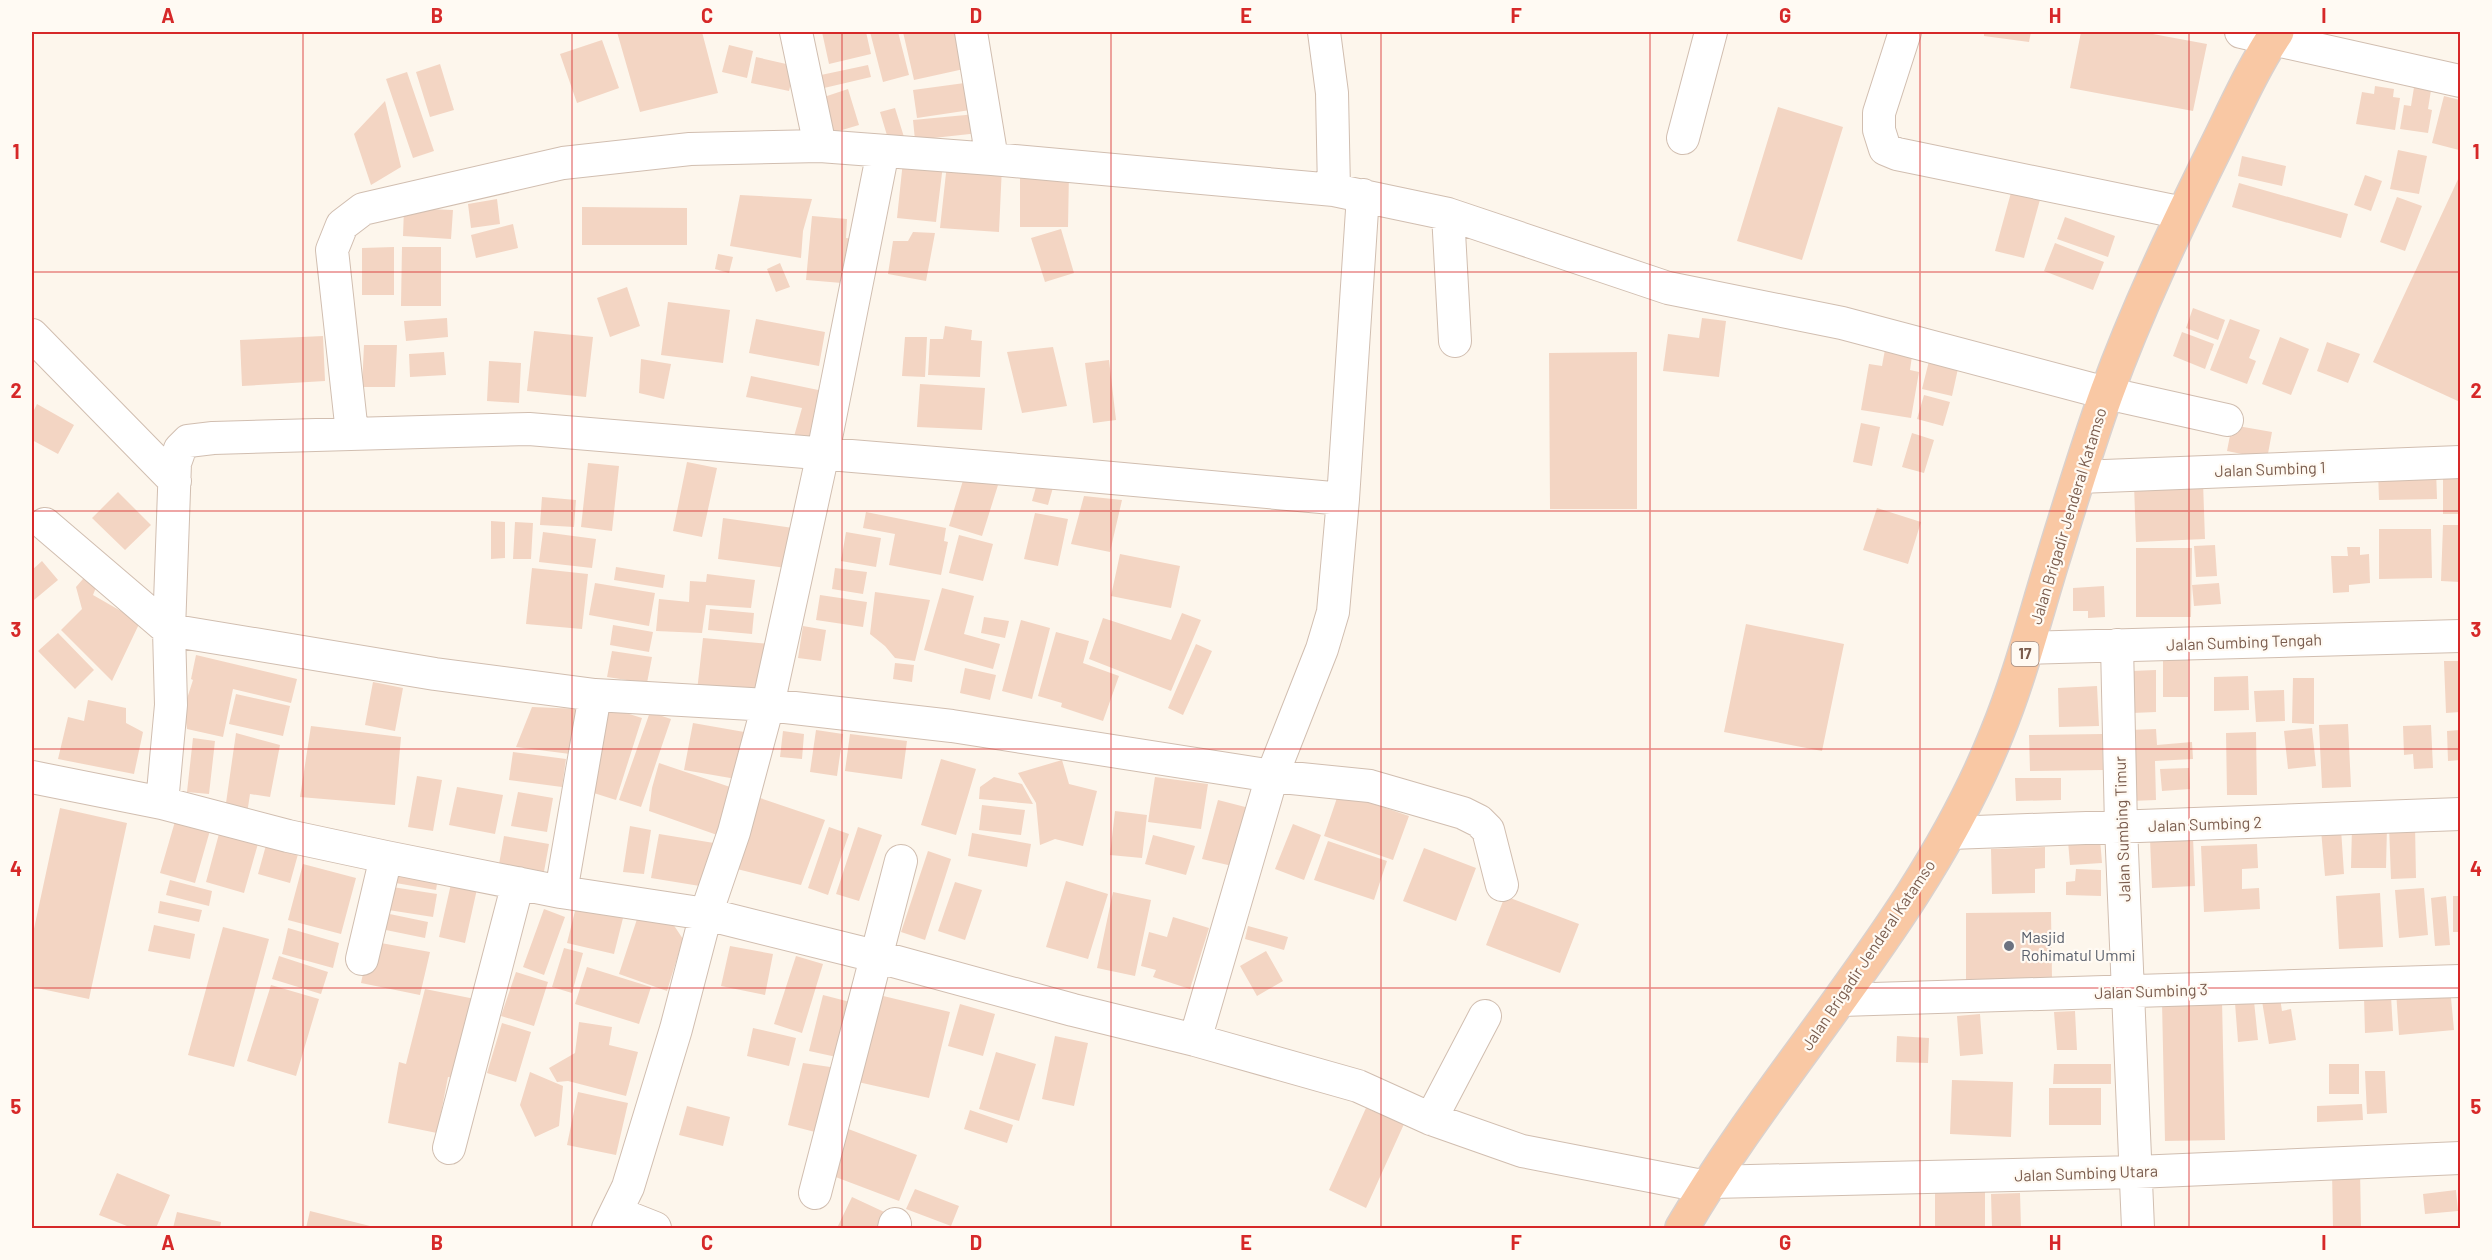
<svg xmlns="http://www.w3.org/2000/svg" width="2492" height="1260" viewBox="0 0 2492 1260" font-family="Barlow,sans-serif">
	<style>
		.building { fill: #f3d5c3 }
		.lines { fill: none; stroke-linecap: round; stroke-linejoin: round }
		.minor-casing { stroke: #d1beb0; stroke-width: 34 }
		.trunk-casing { stroke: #dad1cd; stroke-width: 36 }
		.minor { stroke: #fff; stroke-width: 32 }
		.trunk { stroke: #f9c8a4; stroke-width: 33 }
		.grid { fill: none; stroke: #d62828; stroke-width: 1.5; stroke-opacity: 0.55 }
		.worship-dot { fill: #6b7280; stroke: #fffaf3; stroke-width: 2 }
		.labels { text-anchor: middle; stroke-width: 4.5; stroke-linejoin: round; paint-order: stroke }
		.shield { fill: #fffaf3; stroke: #a28b7f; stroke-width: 1.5 }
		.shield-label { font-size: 15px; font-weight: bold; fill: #7a5c4d }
		.street-label { font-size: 16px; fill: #7a5c4d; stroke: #fffaf3 }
		.worship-label { font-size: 16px; fill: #5b616d; stroke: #fffaf3; text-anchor: start }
		.neatline { fill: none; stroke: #d62828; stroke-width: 2 }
		.grid-label { font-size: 20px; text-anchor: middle; font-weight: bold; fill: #d62828 }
	</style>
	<rect width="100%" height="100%" fill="#fdf6ec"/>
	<path class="building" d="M617 32H702L718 93 640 112Z
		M822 32H866L871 54 829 64Z
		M870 32H898L909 75 883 82Z
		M903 32H965L973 67 914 80Z
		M1984 32H2031L2029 42 1984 36Z
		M2081 32H2142L2207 44 2193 111 2070 88Z
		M602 40 619 88 577 103 560 54Z
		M729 45 753 51 747 78 722 72Z
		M756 57 795 66 789 91 751 83Z
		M440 64 454 110 430 117 416 72Z
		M868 65 871 77 824 88 821 75Z
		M407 72 434 151 413 158 386 79Z
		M2415 81 2432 84 2428 109 2432 110 2428 133 2400 129 2404 105 2411 106Z
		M972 82 977 109 917 118 913 90Z
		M2375 86 2394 89 2393 97 2400 98 2395 130 2356 124 2362 92 2374 94Z
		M848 89 859 125 832 133 821 98Z
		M2444 96 2460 100 2459 150 2432 143Z
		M385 101 401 167 371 185 354 134Z
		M1778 107 1843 127 1802 260 1737 241Z
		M895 108 904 137 889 142 880 112Z
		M976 114 979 133 915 140 913 120Z
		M2398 150 2427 156 2419 194 2390 189Z
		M2242 156 2286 166 2282 186 2238 176Z
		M903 161 943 165 936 222 897 218Z
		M947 164 1002 166 999 232 940 228Z
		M1020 171 1069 172 1068 227H1020Z
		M2365 175 2382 181 2371 211 2354 205Z
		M2460 175V402L2373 362Z
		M2239 183 2348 214 2341 238 2232 207Z
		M2012 189 2041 196 2024 258 1995 251Z
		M740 195 812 199 803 231 801 258 730 246Z
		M2397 197 2422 206 2405 251 2380 242Z
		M497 199 500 224 471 228 468 204Z
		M582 207 687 208V245H582Z
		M404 208 453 210 451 239 403 236Z
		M812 216 847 219 846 238 856 239 852 267 843 266 842 283 806 280Z
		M2065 217 2115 236 2108 257 2057 239Z
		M513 224 518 248 476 258 471 235Z
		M1061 229 1074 273 1045 282 1031 238Z
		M913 232 935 233 926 281 888 274 893 241H908Z
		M2055 243 2104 262 2093 290 2044 271Z
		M394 247V295H362V248Z
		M402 247H441V306H401Z
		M718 254 733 257 729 273 715 269Z
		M780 263 790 287 776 292 767 269Z
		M627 287 640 326 610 337 597 298Z
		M668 302 730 310 723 363 661 355Z
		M2193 308 2225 320 2218 340 2186 328Z
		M447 318 448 337 406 341 404 321Z
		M1702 318 1726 321 1719 377 1663 371 1668 334 1699 338Z
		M756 319 825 332 819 366 749 353Z
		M2230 319 2260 330 2249 358 2256 361 2247 384 2210 370Z
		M945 326 972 330 971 340 982 341 980 377 928 375 930 339H943Z
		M534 331 593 337 586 397 527 391Z
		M2182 332 2214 344 2205 369 2173 356Z
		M323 336 325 381 242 386 240 340Z
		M905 337H927L925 377 902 376Z
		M2280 337 2309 349 2291 395 2262 384Z
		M2327 342 2360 354 2348 383 2317 371Z
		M1886 344 1913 349 1910 370 1919 372 1911 418 1861 410 1869 364 1882 366Z
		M364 345H397L395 387H362Z
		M1053 347 1067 406 1022 413 1007 352Z
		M444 352 446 375 410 377 409 354Z
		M1637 352V509H1550L1549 353Z
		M1930 357 1959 364 1952 396 1922 389Z
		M641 359 671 364 664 399 639 393Z
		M1109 360 1116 420 1093 423 1085 363Z
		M489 361 521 363 519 403 487 401Z
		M751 376 823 391 813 445 793 440 802 408 746 397Z
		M920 384 985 388 982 430 917 427Z
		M1924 395 1950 402 1943 426 1917 419Z
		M37 404 74 425 58 454 32 440V414Z
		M1861 423 1880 427 1872 466 1853 462Z
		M2232 425 2272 432 2267 459 2227 451Z
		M1912 433 1934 440 1924 473 1902 467Z
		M687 462 717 468 702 537 673 531Z
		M588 463 619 466 612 531 581 527Z
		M2436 469 2437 499 2379 500 2378 471Z
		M2443 472H2460V514H2443Z
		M965 474 998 485 982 536 949 526Z
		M1038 480 1054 484 1048 505 1032 501Z
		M2203 482 2205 539 2136 542 2134 484Z
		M118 492 151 525 125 550 92 518Z
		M1084 496 1122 500 1110 552 1071 544Z
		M542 497 576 500 574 527 540 525Z
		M1877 508 1921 522 1908 564 1863 550Z
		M866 512 946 528 944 541 948 542 941 575 889 565 895 534 863 528Z
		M1035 513 1068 519 1058 566 1024 559Z
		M723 518 800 529 794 569 718 559Z
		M491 521 505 522V558L491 559Z
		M515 522 533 523 531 559H513Z
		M2443 525H2460V582L2441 581Z
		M2379 529H2431L2432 578 2379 579Z
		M543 532 596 539 592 568 539 562Z
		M846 532 881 538 876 567 841 561Z
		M959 535 993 544 983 581 949 573Z
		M2215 545 2217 576 2196 577 2194 546Z
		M2347 547H2360V555L2369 554 2370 583 2349 585V592L2333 593 2331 556H2348Z
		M2136 548H2192L2191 617H2136Z
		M1120 554 1180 566 1171 608 1111 596Z
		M42 561 58 580 34 600 32 597V570Z
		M616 567 665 575 663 588 614 580Z
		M532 568 588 574 582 629 526 624Z
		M835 568 867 572 863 594 832 589Z
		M89 572 99 580 93 595 140 622 112 681 61 630 82 609 76 587Z
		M707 574 755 580 751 608 706 605 702 633 656 631 659 599 689 602 690 581 706 582Z
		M595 583 655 593 649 626 589 615Z
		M2219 583 2221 604 2194 606 2192 585Z
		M2104 586 2105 617 2088 618V611H2073V588Z
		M942 588 974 596 964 634 1000 644 993 669 924 650Z
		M875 592 930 600 915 661 895 658 885 646 870 634Z
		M820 595 867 602 863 627 816 620Z
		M710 609 754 613 752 634 708 630Z
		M1182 613 1201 620 1171 691 1089 659 1103 618 1171 640Z
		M984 617 1009 621 1005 638 981 633Z
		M1021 620 1050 628 1032 699 1002 691Z
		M1746 624 1844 644 1822 751 1724 732Z
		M613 625 653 632 649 652 610 645Z
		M803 626 826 630 821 661 798 658Z
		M1056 632 1089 641 1083 663 1119 676 1103 721 1061 707 1062 703 1038 696Z
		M58 633 94 670 75 689 38 651Z
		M703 638 771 644 766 688 697 691Z
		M1196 644 1212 651 1183 715 1168 708Z
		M612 651 652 657 647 683 607 677Z
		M196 655 297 679 291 703 233 689 223 737 187 729 184 708 193 680 191 679Z
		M2163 658H2188V697H2163Z
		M2444 661H2460V712L2446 713Z
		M895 663 914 665 912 682 893 679Z
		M965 668 996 675 990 700 960 693Z
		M2156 670V712L2132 713V671Z
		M2248 676 2249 710 2214 711V677Z
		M2293 678H2314V724L2292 723Z
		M373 682 403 688 395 731 365 725Z
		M2097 686 2099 726 2059 727 2058 688Z
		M2284 690 2285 721 2256 722 2254 691Z
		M236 694 290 706 283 736 229 724Z
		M88 700 126 708V723L143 732 134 774 58 759 68 717 84 721Z
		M532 707 582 709 570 754 516 747Z
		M607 707 642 718 616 800 581 789Z
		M650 712 671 719 641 807 619 800Z
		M693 723 750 733 742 780 684 770Z
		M2348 724 2351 787 2322 788 2319 725Z
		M2431 725 2433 768 2414 769 2413 754 2404 755 2403 726Z
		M311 726 401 737 395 805 300 797Z
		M2312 728 2316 766 2288 769 2284 731Z
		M2156 729 2157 745 2192 742 2193 759 2155 761 2156 800 2131 801 2128 730Z
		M816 730 843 734 837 776 810 772Z
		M2460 730V760L2448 761 2447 731Z
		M783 731 804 734 802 759 780 757Z
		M2256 732 2257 795H2227L2226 733Z
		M236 733 280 745 270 797 250 794 247 814 225 810Z
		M850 734 907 741 902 779 845 771Z
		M2102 734 2103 770 2030 771 2029 735Z
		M193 738 215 741 209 794 187 792Z
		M513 752 566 759 562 787 509 780Z
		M941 759 976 769 956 835 921 825Z
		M1062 760 1069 784 1097 791 1083 846 1055 839 1040 845 1036 803 1018 773Z
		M659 763 736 789 720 836 649 811 652 788Z
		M2189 768 2190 789 2162 791 2160 769Z
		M417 776 442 780 433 831 408 827Z
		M994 777 1022 784 1033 804 979 799 980 787Z
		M1155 777 1208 784 1201 829 1148 822Z
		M2015 778H2061V800L2016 801Z
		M457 787 503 795 495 834 449 825Z
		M518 792 553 798 547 832 511 826Z
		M1339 792 1409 816 1393 860 1324 836Z
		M757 797 825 820 801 885 733 868Z
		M1218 800 1257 810 1241 868 1202 859Z
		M982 805 1025 810 1021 835 979 830Z
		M60 808 127 823 89 999 32 987V938Z
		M1115 811 1147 815 1142 858 1110 855Z
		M176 818 211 827 195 883 160 873Z
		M1293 824 1321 835 1304 880 1275 869Z
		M2415 825 2416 878 2391 879 2389 826Z
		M630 826 651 830 644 874 623 872Z
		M2352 826H2387L2386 868H2351Z
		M829 827 849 834 828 895 808 888Z
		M858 827 882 835 859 901 836 894Z
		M2341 829 2344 874 2325 876 2321 830Z
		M220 830 259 840 244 893 206 882Z
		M972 833 1031 844 1027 867 968 856Z
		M659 834 720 844 712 888 651 878Z
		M1153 835 1195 846 1186 875 1145 864Z
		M504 836 549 844 543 877 498 870Z
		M2193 837 2195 886 2152 888 2150 839Z
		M268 838 300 847 290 883 258 874Z
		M2100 839 2102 863 2070 865 2068 841Z
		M1328 841 1387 861 1374 900 1314 880Z
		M2257 844 2258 868 2242 869V889L2259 888 2260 909 2204 912 2201 846Z
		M2045 847V868L2035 869V893L1992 894 1991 849Z
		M1424 848 1476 868 1456 921 1403 901Z
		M928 851 951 859 925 940 901 932Z
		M303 864 356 878 341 934 288 920Z
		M2076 869 2101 870V896L2066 895V882L2075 881Z
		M392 870 438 878 436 890 390 882Z
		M453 875 479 880 465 943 439 937Z
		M170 880 212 891 209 906 166 895Z
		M1066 881 1108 894 1088 959 1046 947Z
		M955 882 982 890 965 940 938 931Z
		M386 886 437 894 433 917 382 909Z
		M2424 888 2428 935 2399 938 2395 890Z
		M1113 892 1151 900 1135 976 1097 968Z
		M2380 893 2383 947 2339 949 2336 896Z
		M1505 896 1579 924 1560 973 1486 945Z
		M2446 896 2450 945 2435 946 2431 898Z
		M2453 896H2460V932H2453Z
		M160 901 202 910 199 922 158 913Z
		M577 903 624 914 614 954 567 943Z
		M544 909 565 917 544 975 523 967Z
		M380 912 428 922 425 938 376 928Z
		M2051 912 2052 979 1966 980V913Z
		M638 916 673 924 683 939 667 991 619 974Z
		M1173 917 1209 928 1190 989 1153 977 1156 970 1141 966 1149 932 1167 937Z
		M154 925 195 934 190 959 148 951Z
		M1248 926 1288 937 1284 950 1245 939Z
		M223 927 269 939 234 1067 188 1055Z
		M288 928 339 943 333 968 282 954Z
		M370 941 430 952 420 995 361 983Z
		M730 946 773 954 765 995 721 986Z
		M564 948 583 953 572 993 552 987Z
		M1266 951 1283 981 1257 996 1240 966Z
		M279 956 328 972 321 994 272 979Z
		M796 956 823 964 802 1033 774 1024Z
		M587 967 651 987 639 1024 575 1004Z
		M516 972 548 982 534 1026 501 1016Z
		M271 985 319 999 296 1076 247 1061Z
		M2450 987 2454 1030 2399 1035 2396 991Z
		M425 989 480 1000 463 1079 448 1077 437 1133 388 1123 399 1062 406 1064Z
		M823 995 854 1003 841 1058 809 1051Z
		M879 995 950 1012 929 1098 858 1082Z
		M2391 996 2393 1031 2365 1033 2364 997Z
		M2280 998 2282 1011 2291 1009 2296 1040 2269 1044 2262 1001Z
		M2222 1000 2225 1140 2165 1141 2162 1002Z
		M2254 1001 2258 1040 2238 1042 2235 1003Z
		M960 1004 995 1014 983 1056 948 1046Z
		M2075 1011 2077 1050H2057L2054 1012Z
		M1980 1014 1983 1054 1960 1056 1957 1016Z
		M579 1022 612 1027 609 1045 638 1052 626 1096 568 1081 557 1082 549 1068 575 1053Z
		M502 1023 531 1032 516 1082 487 1073Z
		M753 1028 796 1038 789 1066 747 1056Z
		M1055 1036 1088 1043 1074 1106 1042 1099Z
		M1897 1036 1929 1038 1928 1063 1896 1062Z
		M996 1052 1036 1064 1019 1121 979 1109Z
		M803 1063 837 1068 815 1132 788 1125Z
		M2054 1064H2111V1084H2053Z
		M2329 1064H2359V1094H2329Z
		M2365 1071H2385L2387 1113 2367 1114Z
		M530 1072 563 1086 559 1126 535 1137 520 1105Z
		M1952 1080 2013 1082 2011 1137 1950 1134Z
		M2049 1088H2101V1125H2049Z
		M578 1092 628 1103 616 1155 567 1145Z
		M2362 1104 2363 1120 2317 1122V1106Z
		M687 1106 730 1117 723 1146 679 1135Z
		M1366 1108 1404 1124 1366 1208 1329 1190Z
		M970 1110 1013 1125 1007 1143 964 1129Z
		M843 1127 917 1155 899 1201 825 1173Z
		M2360 1169 2361 1228H2333L2332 1170Z
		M117 1173 170 1195 156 1228H132L99 1215Z
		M915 1189 959 1206 951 1226 906 1209Z
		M2456 1190 2458 1211 2425 1214 2423 1194Z
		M1985 1191V1228H1935V1192Z
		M2020 1193 2021 1228H1992L1991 1194Z
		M852 1197 895 1217 889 1228H837Z
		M310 1211 378 1228H306Z
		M177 1212 221 1222 220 1228H173Z"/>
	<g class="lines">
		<g class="minor-casing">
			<path id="minor" d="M796 32 820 146
				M971 32 992 159
				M1324 32 1332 93 1334 190
				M1905 32 1879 113V130L1885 149 1897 154 2183 213
				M2241 32 2460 81
				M1683 138 1711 32
				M1448 214 1455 341
				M32 335 175 481
				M352 433 332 250 342 225 363 209 563 163 690 149 820 146 992 159 1334 190 1448 214 1668 288 1842 323 2106 393 2227 420
				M2079 477 2460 462
				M45 524 169 630 435 674 595 695 768 705 952 726 1272 776 1370 786 1463 813 1479 821 1488 830 1502 885
				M2117 645 2121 827 2138 1228
				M2027 648 2460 636
				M32 777 162 803 288 836 386 857 561 892 706 914 875 956 1073 1010 1195 1040 1358 1086 1431 1119 1522 1151 1707 1187
				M162 803 171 705 169 630 175 463 180 449 188 441 213 438 529 429 1079 475 1343 499
				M1950 833 2460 814
				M561 892 595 695
				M362 959 386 857
				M1841 1000 2460 981
				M1195 1040 1272 776 1322 649 1333 612 1343 499 1363 195
				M1431 1119 1485 1016
				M449 1148 518 883
				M1711 1182 2136 1172 2460 1158
				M815 1193 901 861
				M617 1213 655 1228
				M608 1228 628 1187 676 1029 706 914 734 832 768 705 823 453 883 151
				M894 1228 895 1224"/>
		</g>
		<g class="trunk-casing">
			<path id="trunk" d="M1682 1228C1781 1060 1924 917 1997 733 2020 677 2035 617 2053 559 2070 504 2087 447 2107 392 2137 310 2175 230 2214 151 2234 111 2252 69 2277 32"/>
		</g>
		<use href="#minor" class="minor"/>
		<use href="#trunk" class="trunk"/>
	</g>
	<path class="grid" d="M303 32V1228M572 32V1228M842 32V1228M1111 32V1228M1381 32V1228M1650 32V1228M1920 32V1228M2189 32V1228M32 272H2460M32 511H2460M32 749H2460M32 988H2460"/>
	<circle class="worship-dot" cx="2009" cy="946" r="6"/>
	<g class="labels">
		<rect class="shield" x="2011.5" y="642" width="27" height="24" rx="4.5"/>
		<g class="shield-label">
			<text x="2025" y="659">17</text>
		</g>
		<g class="street-label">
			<text transform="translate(2270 469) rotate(-2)" y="6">Jalan Sumbing 1</text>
			<text transform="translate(2068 516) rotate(-73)" y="6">Jalan Brigadir Jenderal Katamso</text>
			<text transform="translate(2244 642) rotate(-2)" y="6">Jalan Sumbing Tengah</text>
			<text transform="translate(2205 824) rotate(-2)" y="6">Jalan Sumbing 2</text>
			<text transform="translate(2122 829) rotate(-92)" y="6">Jalan Sumbing Timur</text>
			<text transform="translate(1868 955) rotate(-56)" y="6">Jalan Brigadir Jenderal Katamso</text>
			<text transform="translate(2151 991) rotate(-2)" y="6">Jalan Sumbing 3</text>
			<text transform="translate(2086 1173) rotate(-2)" y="6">Jalan Sumbing Utara</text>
		</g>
		<g class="worship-label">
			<text x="2021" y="943">Masjid<tspan x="2021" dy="18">Rohimatul Ummi</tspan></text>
		</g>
	</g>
	<rect width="2492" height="1260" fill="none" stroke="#fffaf3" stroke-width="66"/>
	<rect x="33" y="33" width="2426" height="1194" class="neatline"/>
	<g class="grid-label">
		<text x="168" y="23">A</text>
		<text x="437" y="23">B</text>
		<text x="707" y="23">C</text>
		<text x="976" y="23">D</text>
		<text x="1246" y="23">E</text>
		<text x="1516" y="23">F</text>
		<text x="1785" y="23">G</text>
		<text x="2055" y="23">H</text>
		<text x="2324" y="23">I</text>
		<text x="16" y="159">1</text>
		<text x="2476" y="159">1</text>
		<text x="16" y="398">2</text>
		<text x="2476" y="398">2</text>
		<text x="16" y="637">3</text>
		<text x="2476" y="637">3</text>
		<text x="16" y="876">4</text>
		<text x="2476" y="876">4</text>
		<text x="16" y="1114">5</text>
		<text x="2476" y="1114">5</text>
		<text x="168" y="1250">A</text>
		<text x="437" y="1250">B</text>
		<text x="707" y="1250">C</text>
		<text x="976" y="1250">D</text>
		<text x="1246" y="1250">E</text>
		<text x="1516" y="1250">F</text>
		<text x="1785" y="1250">G</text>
		<text x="2055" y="1250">H</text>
		<text x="2324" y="1250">I</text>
	</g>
</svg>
